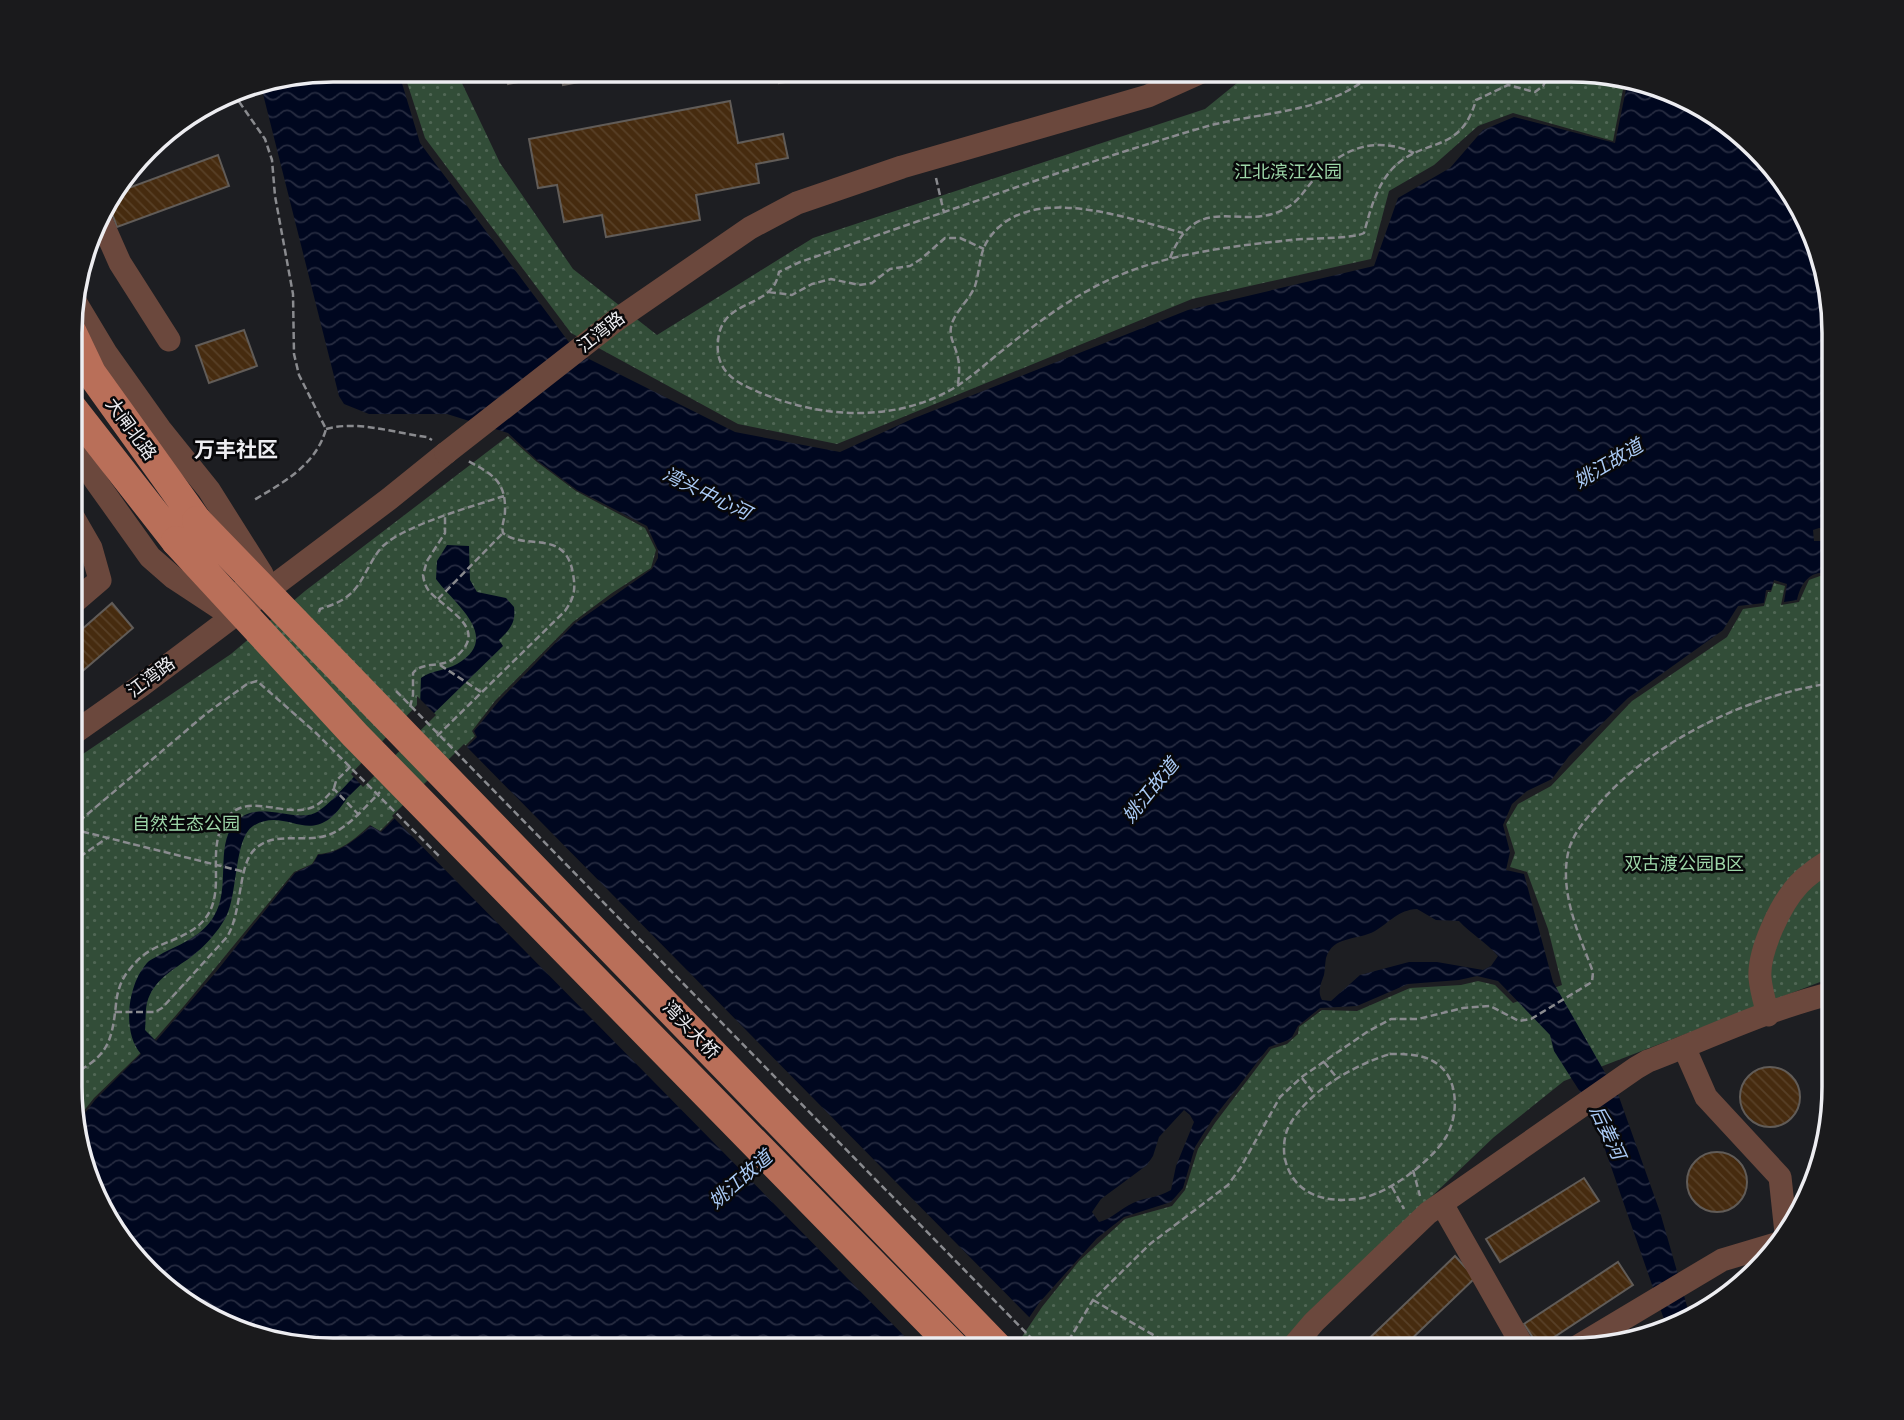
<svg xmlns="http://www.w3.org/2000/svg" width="1904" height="1420" viewBox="0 0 1904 1420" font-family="'Golos Text','Noto Sans SC',sans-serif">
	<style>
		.park { fill: url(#park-dots) }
		.water { fill: url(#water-waves); fill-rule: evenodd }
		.pier { fill: #1d1e22 }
		.building { fill: url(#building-back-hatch); stroke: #615c58; stroke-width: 2 }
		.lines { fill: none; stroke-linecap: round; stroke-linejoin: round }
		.path { stroke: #8a8b8f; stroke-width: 2.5; stroke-dasharray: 7 3.5; stroke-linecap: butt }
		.minor { stroke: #6b483d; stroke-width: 23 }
		.major { stroke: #b96f59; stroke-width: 30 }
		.path-bridge { stroke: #8a8b8f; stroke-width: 2.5; stroke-dasharray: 7 3.5; stroke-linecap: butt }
		.minor-bridge { stroke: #6b483d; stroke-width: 23 }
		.major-bridge { stroke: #b96f59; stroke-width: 30 }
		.labels { text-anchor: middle; stroke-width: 5; stroke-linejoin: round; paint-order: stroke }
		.park-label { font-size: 18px; fill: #9dd6a8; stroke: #08080a }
		.street-label { font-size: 18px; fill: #ededf1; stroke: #08080a }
		.water-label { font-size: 19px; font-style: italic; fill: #aacaf5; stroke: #08080a }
		.quarter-label { font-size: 21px; font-weight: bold; fill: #ededf1; stroke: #08080a }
		.rim { fill: none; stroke: #ededf1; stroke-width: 3.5 }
	</style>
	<defs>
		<pattern id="park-dots" width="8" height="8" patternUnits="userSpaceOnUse" patternTransform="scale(1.75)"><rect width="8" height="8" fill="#324d38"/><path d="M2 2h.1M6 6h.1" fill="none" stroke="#506755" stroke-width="1.8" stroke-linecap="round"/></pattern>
		<pattern id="water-waves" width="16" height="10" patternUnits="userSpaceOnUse" patternTransform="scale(1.75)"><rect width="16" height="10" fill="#00071f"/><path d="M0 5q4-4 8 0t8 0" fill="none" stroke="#262b40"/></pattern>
		<pattern id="building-back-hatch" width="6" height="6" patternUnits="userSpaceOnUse" patternTransform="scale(1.75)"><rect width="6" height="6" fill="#462b0f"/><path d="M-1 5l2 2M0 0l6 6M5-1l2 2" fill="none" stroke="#584027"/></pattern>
	</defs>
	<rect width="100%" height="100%" fill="#1d1e22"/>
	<path class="park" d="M403 70H458L460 79 500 163 573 269 657 335 813 238 1205 109 1253 70 1587 71 1625 79 1613 141 1513 113 1478 126 1434 165 1389 191 1371 259 1192 299 837 444 738 424 571 333 425 138Z
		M508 436 537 462 576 491 645 528 656 550 651 568 612 593 573 622 495 701 472 731 475 736 380 831 370 825C355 839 339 853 318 854L312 864 294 872 184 1006 156 1038 94 1098 75 1122 71 1104V762L231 654 305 591Z
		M1820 576 1834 578 1833 977 1564 1081 1494 1137 1302 1320 1275 1350H1013L1042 1307 1079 1261 1125 1219 1172 1206 1185 1190 1198 1149 1215 1123 1271 1049 1287 1044 1298 1034 1299 1027 1322 1010 1357 1011 1410 988 1461 985 1478 981 1495 985 1513 1003 1562 985 1548 929 1527 872 1510 867 1515 853 1506 824 1518 804 1551 786 1632 701 1727 637 1743 609 1764 606 1768 592H1771L1774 583 1785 586 1781 605 1799 602 1809 580Z"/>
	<path class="water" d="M333 70H398L420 143 577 353 735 432 840 452 912 419 1188 310 1374 266 1398 198 1450 168 1483 130 1514 117 1615 143 1628 80 1671 90 1744 135 1807 217 1834 333V529L1819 528 1813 530 1814 541H1827V547L1834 548V575C1813 567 1801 581 1797 600L1784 602 1787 584 1774 580 1771 590H1766L1764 603 1738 606 1723 630 1628 698 1569 756 1552 779 1527 791 1512 804 1503 825 1510 852 1506 870 1524 874 1553 982 1619 1097 1660 1212 1691 1320 1667 1328 1591 1109 1554 1051 1550 1035 1498 981 1477 976 1459 980 1408 984 1357 1006 1320 1008 1298 1026 1291 1039 1269 1047 1212 1120 1195 1147 1183 1188 1171 1202 1124 1217 1097 1238 1039 1303 1007 1350 317 1349 233 1330 160 1285 97 1203 76 1125 95 1100 141 1054C121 1032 128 981 149 961 153 958 159 956 163 953 182 944 203 935 214 916 231 889 215 847 234 824 256 797 290 823 315 813 326 808 342 789 351 780 374 755 397 731 420 706L421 678C431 670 445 671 457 664 503 637 454 604 436 579L437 561 447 545 469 546 470 580 477 592 506 598 514 607C516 623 510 629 499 640L503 646 347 798C312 854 289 804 253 826 234 838 238 894 226 917 218 932 204 947 191 957 173 970 153 980 147 1003 145 1011 146 1021 145 1030L156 1041 216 972 295 873 313 864 318 855C340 853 355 840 371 826L381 832 477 737 474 731 499 701 574 624 652 569 658 558V550L647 526 577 490 538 461 508 433 447 414H369L344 404 339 396 260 82ZM1417 909 1436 920 1459 921C1471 934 1486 942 1498 956L1491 966 1483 970 1437 962H1409L1360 975 1331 1001 1322 1000C1317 991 1321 984 1324 975 1325 969 1325 964 1326 958 1333 935 1357 941 1375 931 1390 922 1398 910 1417 909ZM1184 1110 1190 1115 1194 1122 1176 1166 1171 1190C1158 1198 1146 1197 1133 1203 1121 1208 1112 1219 1099 1222L1092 1212 1101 1199 1147 1165 1153 1156 1159 1137Z"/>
	<path class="pier" d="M417 696 436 715 363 787 351 774 417 705Z
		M464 744 1032 1320 1012 1350H918L392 816Z"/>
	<path class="building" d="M505 70H642L563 85 561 74 508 84Z
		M776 70H852L779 83Z
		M730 101 738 143 783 134 788 158 756 164 759 183 696 195 700 220 606 237 602 215 564 222 557 185 538 188 529 139Z
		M218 155 229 186 117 227 107 200 112 194Z
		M244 330 257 366 209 383 196 346Z
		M112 603 133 628 72 680V638Z
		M1740 1097a30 30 0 1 1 60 0a30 30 0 1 1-60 0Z
		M1687 1182a30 30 0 1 1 60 0a30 30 0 1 1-60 0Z
		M1584 1178 1599 1201 1500 1262 1486 1239Z
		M1455 1256 1475 1278 1400 1350H1357Z
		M1618 1262 1633 1285 1539 1347 1524 1324Z"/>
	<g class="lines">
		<path class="path" d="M1376 70C1333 113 1264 111 1208 126 1070 166 935 216 800 262L779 272C778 277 776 283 773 287 757 307 726 304 719 334 713 365 728 379 754 390 816 418 893 424 954 388 973 376 990 360 1008 346 1043 318 1083 289 1125 273 1178 252 1235 246 1291 240 1307 238 1354 239 1364 233 1370 211 1376 187 1392 169 1423 136 1460 156 1476 100L1508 85 1535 92 1543 86 1551 71
			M233 93 265 139 272 160 275 196 293 294 294 354 299 375 326 429C316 465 284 482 254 500
			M936 178 944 213
			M1170 258C1198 187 1243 235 1288 207 1300 200 1307 186 1317 176 1344 147 1377 136 1414 153
			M769 292 792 295 812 284 831 279 859 285 872 283 890 269 910 266 921 259 945 238H960L984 249
			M958 384C959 376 960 367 958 358 956 347 949 338 951 327 954 312 969 301 975 286 980 271 979 253 988 240 1027 180 1129 219 1183 233
			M326 429C358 420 394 433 427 437L432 440
			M1824 535 1834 537
			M438 599 502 534
			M319 612 320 609C330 606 341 602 349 595 363 584 370 559 383 546 405 525 474 506 504 496
			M440 665 481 692
			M410 707 413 695V673C423 661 440 668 453 659 493 629 445 610 429 591 425 586 424 581 423 575L427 561 445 533V515
			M437 736 565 611C574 598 576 590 573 574 566 528 525 551 503 533 501 525 505 519 505 511 506 481 492 474 468 461
			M334 788 336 781 353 764
			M71 828 207 713 247 684 257 681 315 732
			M72 829 245 872
			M71 863 107 838
			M115 1012H155L162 1008 227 937C242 913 238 866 254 850 275 829 305 845 331 834 350 826 365 807 380 792
			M1390 1054C1407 1054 1428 1054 1441 1067 1459 1083 1458 1117 1446 1137 1431 1162 1386 1196 1356 1199 1324 1203 1293 1194 1285 1159 1283 1149 1284 1137 1288 1128 1306 1092 1354 1065 1390 1054Z
			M1324 1062 1337 1078
			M71 1075C107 1057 112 1043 116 1004 117 993 120 983 126 974 130 969 135 962 140 958 161 939 196 939 210 911 224 882 206 846 227 818 247 791 287 819 313 807 322 803 327 796 334 789L358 814
			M1302 1078 1315 1095
			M1413 1170 1420 1196
			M1392 1187 1404 1209
			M1093 1300 1179 1350
			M1063 1350 1093 1300 1150 1244 1228 1185 1241 1167 1280 1097 1303 1076 1367 1032 1391 1019H1418L1463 1008 1490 1006 1519 1021 1531 1019 1592 982 1593 972C1579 934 1558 891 1569 849 1574 832 1587 818 1598 805 1651 742 1752 693 1834 683"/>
		<path class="minor" d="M100 218 120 263 169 340
			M615 321 750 228 797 203 902 167 1148 96 1206 70
			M72 442 95 480 150 557 174 578 221 609 262 574 209 490 160 429 106 353 73 298
			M72 604 100 580 91 548 72 515
			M71 735 142 685 389 499 446 453
			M1768 1015C1765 1003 1761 990 1760 978 1758 951 1781 903 1799 884 1809 873 1821 866 1834 858
			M1684 1047 1706 1097 1780 1177 1786 1233
			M1442 1204 1525 1350
			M1573 1349 1722 1260 1779 1243
			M1290 1350 1314 1322 1428 1213 1636 1068 1648 1061C1708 1038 1771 1008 1833 993"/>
		<path class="major" d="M72 333 91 373 197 521
			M72 408 176 541"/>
		<path class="path-bridge" d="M396 691 1043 1350
			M315 732 439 856"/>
		<path class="minor-bridge" d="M446 453 615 321"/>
		<path class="major-bridge" d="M197 521 1000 1350
			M176 541 355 735 957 1350"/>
	</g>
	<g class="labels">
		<g class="park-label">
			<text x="1288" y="178">江北滨江公园</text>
			<text x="186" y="830">自然生态公园</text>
			<text x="1684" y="870">双古渡公园B区</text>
		</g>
		<g class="street-label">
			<text transform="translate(601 332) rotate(-38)" y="6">江湾路</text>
			<text transform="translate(131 429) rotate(54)" y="6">大闸北路</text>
			<text transform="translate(151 677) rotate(-37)" y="6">江湾路</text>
			<text transform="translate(691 1030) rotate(46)" y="6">湾头大桥</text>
		</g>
		<g class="water-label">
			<text transform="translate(1608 463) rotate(-31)" y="7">姚江故道</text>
			<text transform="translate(707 493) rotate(26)" y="7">湾头中心河</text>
			<text transform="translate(1150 790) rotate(-51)" y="7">姚江故道</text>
			<text transform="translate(1608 1132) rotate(65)" y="7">后姜河</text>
			<text transform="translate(740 1179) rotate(-41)" y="7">姚江故道</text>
		</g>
		<g class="quarter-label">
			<text x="236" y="457">万丰社区</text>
		</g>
	</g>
	<path d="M0 0H1904V1420H0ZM333 82H1571A251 251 0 0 1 1822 333V1087A251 251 0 0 1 1571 1338H333A251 251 0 0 1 82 1087V333A251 251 0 0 1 333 82Z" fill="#1a1a1c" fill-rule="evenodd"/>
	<path class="rim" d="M333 82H1571A251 251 0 0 1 1822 333V1087A251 251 0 0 1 1571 1338H333A251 251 0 0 1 82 1087V333A251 251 0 0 1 333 82Z"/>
</svg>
